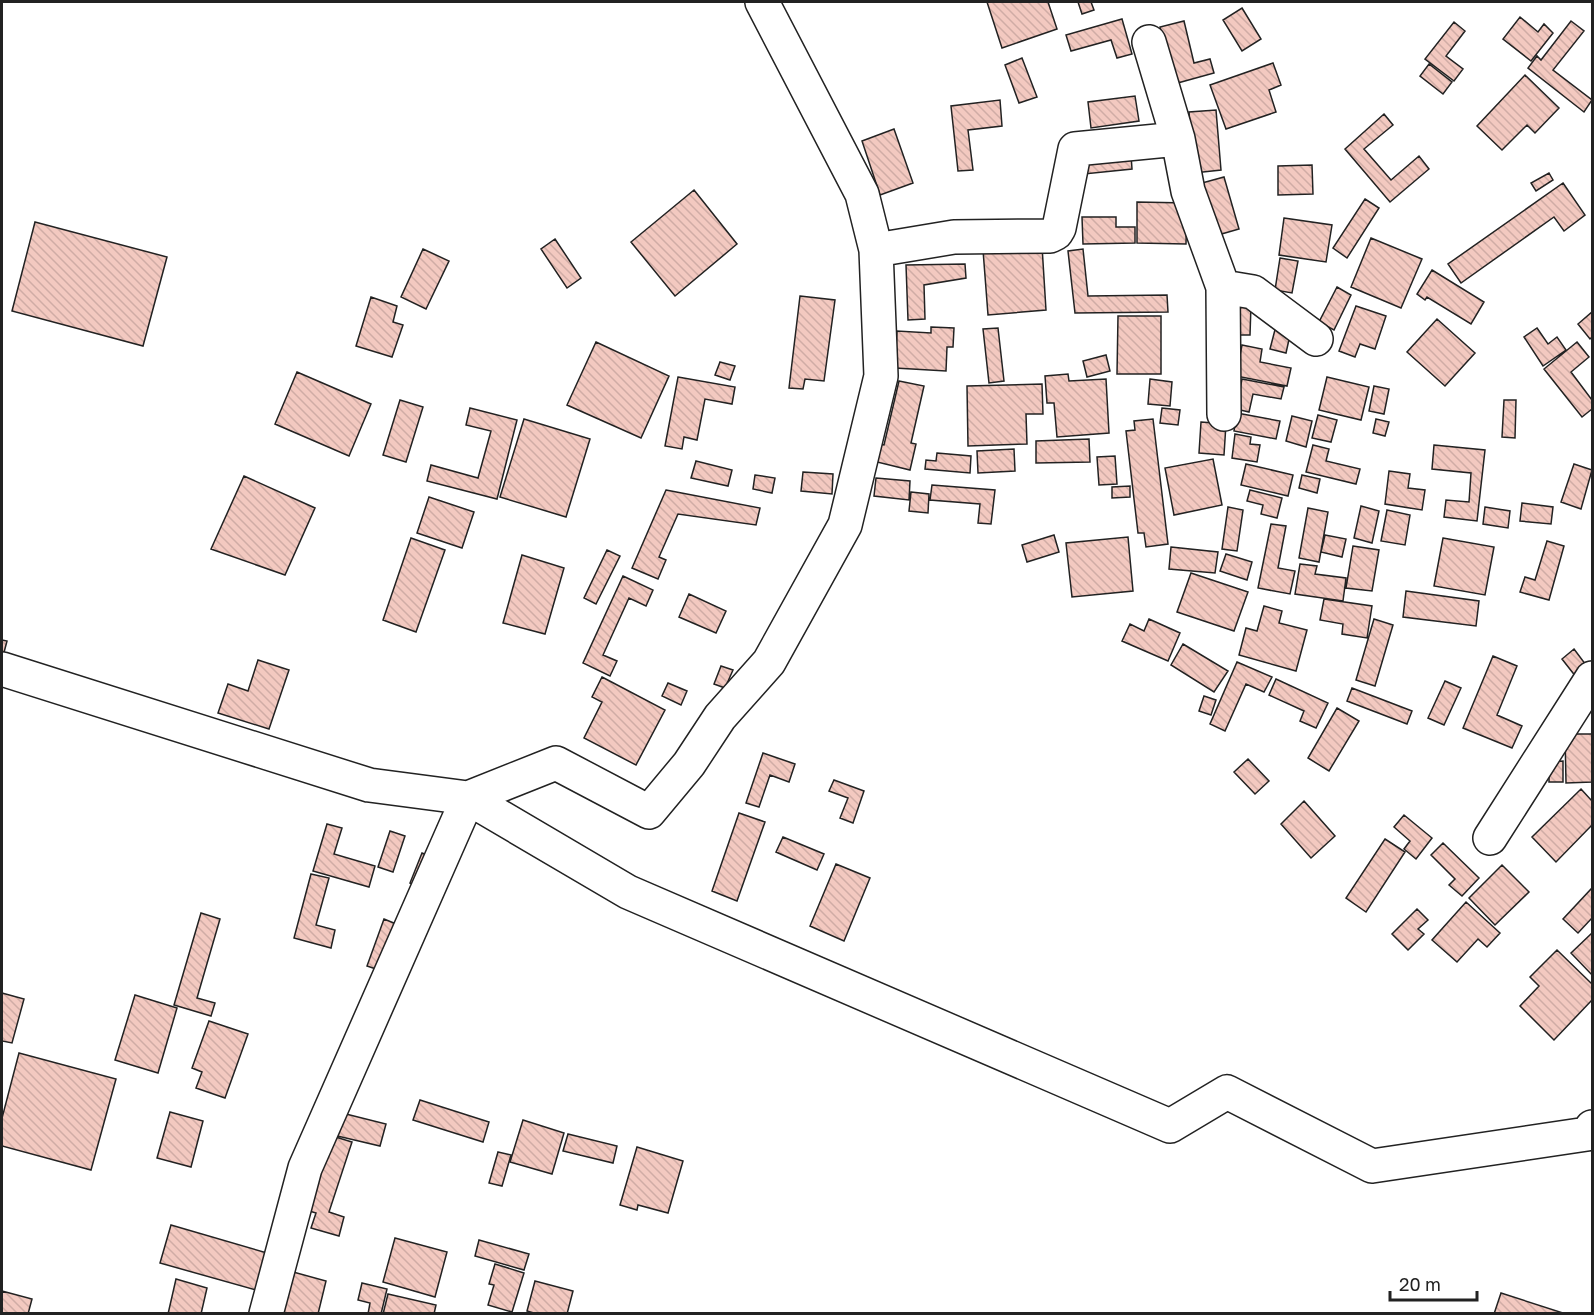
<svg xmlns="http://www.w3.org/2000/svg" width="1594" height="1315" viewBox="0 0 1594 1315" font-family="'Golos Text',sans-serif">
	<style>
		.building { fill: url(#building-back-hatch); stroke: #222; stroke-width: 1.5 }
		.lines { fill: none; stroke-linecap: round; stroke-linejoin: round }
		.minor-casing { stroke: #222; stroke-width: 36 }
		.minor { stroke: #fff; stroke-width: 33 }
	</style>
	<defs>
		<pattern id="building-back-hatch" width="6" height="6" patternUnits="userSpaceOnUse" patternTransform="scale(1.5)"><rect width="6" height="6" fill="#f3c9c0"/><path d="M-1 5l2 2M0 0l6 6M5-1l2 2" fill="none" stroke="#d0aca5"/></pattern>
	</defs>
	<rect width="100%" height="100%" fill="#fff"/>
	<path class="building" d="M987 2H1048L1057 29 1002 48Z
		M1078 2H1091L1094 10 1082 14Z
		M1242 8 1261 39 1242 51 1223 20Z
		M1520 17 1538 32 1544 24 1553 33 1531 61 1503 39Z
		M1122 19 1132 54 1117 58 1111 40 1071 51 1066 35Z
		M1184 21 1194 63 1210 59 1214 73 1174 84 1160 27Z
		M1571 21 1584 31 1553 70 1592 100 1584 112 1528 68 1537 56 1541 60Z
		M1454 22 1465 31 1446 56 1463 69 1454 81 1425 59Z
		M1022 58 1037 97 1019 103 1005 65Z
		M1273 63 1281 85 1269 90 1276 112 1226 129 1210 85Z
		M1429 64 1452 82 1443 94 1420 76Z
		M1525 75 1559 108 1535 133 1527 125 1502 150 1477 126Z
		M1135 96 1139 121 1091 128 1088 102Z
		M1000 100 1002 126 968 130 973 170 958 171 951 106Z
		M1216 110 1221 170 1194 173 1189 112Z
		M1384 114 1393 125 1364 149 1391 180 1419 156 1429 169 1390 202 1345 149Z
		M894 129 913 183 880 195 862 141Z
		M1131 155 1132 169 1084 174 1082 160Z
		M1312 165 1313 194 1278 195V166Z
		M1549 173 1553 180 1536 191 1531 183Z
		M1224 177 1239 229 1218 235 1202 183Z
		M1563 183 1585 215 1564 231 1554 217 1461 283 1448 264Z
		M694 190 737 244 675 296 631 242Z
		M1365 199 1379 208 1347 258 1333 248Z
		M1137 202 1187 203 1186 244 1137 243Z
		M1082 217H1116V227H1135V243L1083 244Z
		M1284 218 1332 225 1326 262 1279 255Z
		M35 222 167 257 143 346 12 311Z
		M1371 238 1422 259 1401 308 1351 287Z
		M555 239 581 278 567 288 541 249Z
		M1042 246 1046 310 988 315 983 250Z
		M423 249 449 261 426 309 401 297Z
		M1083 249 1088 296 1167 295 1168 312 1075 313 1068 251Z
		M1280 258 1298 261 1292 293 1275 290Z
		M965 264 966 278 924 285 925 319 908 320 906 265Z
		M1432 270 1484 302 1471 324 1427 297 1425 300 1417 294Z
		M1337 287 1351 295 1334 330 1319 322Z
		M800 296 835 300 824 381 805 379 803 389 789 388Z
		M371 297 397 306 393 322 403 325 392 357 356 346Z
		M1239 304 1251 305 1250 335H1238Z
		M1356 306 1386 316 1375 349 1360 344 1355 357 1339 351Z
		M1592 312V337L1590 339 1578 324Z
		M1118 316H1161V374H1117Z
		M1437 319 1475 353 1445 386 1407 352Z
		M1277 322 1292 326 1286 353 1270 349Z
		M931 327 954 328 953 347H947L946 371 895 368 897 331 931 333Z
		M998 328 1004 381 989 383 983 329Z
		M1537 328 1548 344 1557 337 1566 350 1543 366 1524 337Z
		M596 342 669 376 641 438 567 405Z
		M1577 342 1589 357 1571 372 1592 400V409L1582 417 1544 369Z
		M1242 345 1262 349 1260 362 1291 368 1287 386 1236 376Z
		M1106 355 1110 371 1087 377 1083 361Z
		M720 362 735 366 730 380 715 375Z
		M297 372 371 404 349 456 275 424Z
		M1068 374 1069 381 1106 379 1109 433 1057 437 1054 403H1047L1045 376Z
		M678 377 735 387 732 404 705 399 697 440 684 437 682 449 665 446Z
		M1327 377 1369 387 1361 420 1319 410Z
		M1150 379 1172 382 1170 406 1148 404Z
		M1242 379 1284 387 1281 399 1253 394 1249 412 1236 409Z
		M899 381 924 386 911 443 916 444 910 470 873 461 877 444 884 445Z
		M1042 384 1043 414H1026L1027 444 968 446 967 386Z
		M1374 386 1389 389 1384 414 1369 411Z
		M400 400 423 407 406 462 383 455Z
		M1504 400H1516L1515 438 1502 437Z
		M470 408 517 420 497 499 427 481 431 465 478 478 491 431 466 425Z
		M1162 408 1180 410 1178 425 1160 423Z
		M1237 413 1280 421 1276 439 1234 431Z
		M1318 415 1337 420 1331 442 1312 438Z
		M1292 416 1312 421 1306 447 1286 441Z
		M524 419 590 439 566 517 500 497Z
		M1153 419 1168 544 1146 547 1144 533H1138L1126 431 1135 430 1134 421Z
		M1376 419 1389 422 1385 436 1373 433Z
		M1201 422 1226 424 1224 455 1199 453Z
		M1235 434 1251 437 1250 444 1260 445 1257 462 1232 458Z
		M1089 439 1090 462 1036 463V441Z
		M1313 445 1329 449 1326 461 1360 469 1356 484 1306 472Z
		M1434 445 1485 450 1477 521 1444 517 1446 500 1469 502 1471 473 1432 469Z
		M1014 449 1015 471 978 473 977 451Z
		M937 453 971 456 970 473 925 469 926 460 936 461Z
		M1115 456 1117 484 1099 485 1097 457Z
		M1213 459 1222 505 1174 515 1165 468Z
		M696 461 732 470 728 486 691 478Z
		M1246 464 1293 475 1288 496 1241 485Z
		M1574 464 1592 470 1581 509 1561 502Z
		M1389 471 1410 474 1408 488 1425 490 1422 510 1385 504Z
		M803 472 833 474 832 494 801 491Z
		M755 475 775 478 772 493 753 489Z
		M1302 475 1320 479 1317 493 1299 488Z
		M244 476 315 508 285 575 211 549Z
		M876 478 910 481 909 500 874 496Z
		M932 485 995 490 991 524 978 523 980 504 930 500Z
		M1130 486V497L1112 498V487Z
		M666 490 760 508 756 525 678 514 659 557 666 560 658 579 632 568Z
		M1250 490 1282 498 1277 518 1261 514 1263 505 1247 501Z
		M911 492 929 494 928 513 909 511Z
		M429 497 474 512 462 548 417 533Z
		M1522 503 1553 507 1551 524 1520 521Z
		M1361 506 1379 511 1372 543 1354 538Z
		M1228 507 1243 510 1237 551 1222 549Z
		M1485 507 1510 511 1508 528 1483 524Z
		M1308 508 1328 512 1319 562 1299 558Z
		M1387 510 1410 515 1405 545 1381 541Z
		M1271 524 1286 526 1278 568 1295 571 1290 594 1258 588Z
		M1054 535 1059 552 1027 562 1022 545Z
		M1325 535 1346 539 1342 557 1321 552Z
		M1128 537 1133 591 1072 597 1066 543Z
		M411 538 445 550 416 632 383 620Z
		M1443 538 1494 547 1485 595 1434 586Z
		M1547 541 1564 546 1549 600 1520 592 1525 577 1535 580Z
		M1353 546 1379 550 1372 591 1346 588Z
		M1171 547 1218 552 1215 573 1169 569Z
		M607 550 620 556 596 604 584 598Z
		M1226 554 1252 562 1247 580 1220 571Z
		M522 555 564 568 545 634 503 623Z
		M1300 564 1317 566 1315 574 1346 578 1343 601 1295 594Z
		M1191 573 1248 592 1234 631 1177 612Z
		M623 576 653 590 646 606 629 598 603 655 617 661 610 676 583 663Z
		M1406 591 1479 601 1476 626 1403 617Z
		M689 594 726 611 716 633 679 617Z
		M1324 599 1372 606 1367 638 1342 634 1343 624 1320 620Z
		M1264 606 1282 611 1279 623 1307 630 1296 671 1239 655 1246 628 1257 631Z
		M1149 619 1180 633 1168 661 1122 641 1130 624 1144 631Z
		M1374 619 1393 625 1375 686 1356 680Z
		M2 640 7 641 2 660Z
		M1183 644 1228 671 1214 692 1171 665Z
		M1574 649 1592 673 1580 682 1562 659Z
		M1493 656 1517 666 1497 715 1522 726 1512 748 1463 728Z
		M258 660 289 670 269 729 218 713 228 684 248 691Z
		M1237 662 1272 677 1264 692 1246 684 1225 731 1210 724Z
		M721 666 733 670 725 688 714 684Z
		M602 677 665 710 636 765 584 738 602 702 592 697Z
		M1276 679 1328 703 1316 728 1300 721 1304 711 1269 695Z
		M1445 681 1461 688 1444 725 1428 718Z
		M668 683 687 691 681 705 662 696Z
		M1352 688 1412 711 1407 724 1347 701Z
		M1204 696 1216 700 1211 715 1199 711Z
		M1337 708 1359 721 1329 771 1308 758Z
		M1565 734H1592V782L1566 783Z
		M763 753 795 764 789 782 770 775 759 807 746 803Z
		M1248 759 1269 781 1255 794 1234 772Z
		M1563 761V782H1549V762Z
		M834 780 864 791 853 823 840 818 848 798 829 791Z
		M1581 789 1592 801V825L1556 862 1532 837Z
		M1304 801 1335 836 1311 858 1281 824Z
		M739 813 765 822 737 901 712 891Z
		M1404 815 1432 838 1416 859 1404 849 1410 841 1394 827Z
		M327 824 342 828 334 854 375 866 369 887 313 871Z
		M390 831 405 836 393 872 378 867Z
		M783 837 824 854 817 870 776 852Z
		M1385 839 1405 852 1366 912 1346 898Z
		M1443 843 1479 878 1462 896 1449 885 1455 879 1431 855Z
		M422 853 434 858 422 888 410 883Z
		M836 864 870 878 844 941 810 926Z
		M1502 865 1529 892 1495 925 1469 898Z
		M311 874 329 878 316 925 335 930 331 948 294 938Z
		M1592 888V918L1578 933 1563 919Z
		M1466 902 1500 933 1487 947 1478 939 1457 962 1432 940Z
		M1417 909 1428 920 1418 929 1424 934 1408 950 1392 934Z
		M201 913 220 919 197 998 215 1003 211 1016 174 1005Z
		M384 919 401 926 385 972 367 966Z
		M1592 933V975L1571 953Z
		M1557 950 1592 984V1000L1554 1040 1520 1006 1539 986 1530 977Z
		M2 993 24 999 12 1043 2 1041Z
		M135 995 177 1008 158 1073 115 1060Z
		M209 1021 248 1034 225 1098 196 1088 202 1072 192 1068Z
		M19 1053 116 1079 91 1170 2 1146V1118Z
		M420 1100 489 1122 483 1142 413 1120Z
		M170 1112 203 1121 191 1167 157 1158Z
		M338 1112 386 1124 380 1146 333 1135Z
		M523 1120 564 1133 552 1174 510 1162Z
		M568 1134 617 1146 613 1163 563 1151Z
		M329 1135 352 1142 329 1212 344 1217 339 1236 311 1228 316 1213 306 1210Z
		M637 1147 683 1161 668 1213 638 1205 637 1210 620 1205Z
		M498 1152 511 1155 502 1186 489 1183Z
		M171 1225 274 1255 263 1292 160 1263Z
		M395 1238 447 1252 435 1297 383 1282Z
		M479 1240 529 1254 524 1270 475 1256Z
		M495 1264 524 1273 512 1312 488 1305 494 1285 489 1284Z
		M286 1270 326 1281 318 1314H275Z
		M176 1279 207 1288 201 1314H168Z
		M535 1281 573 1291 567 1314H537L527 1311Z
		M362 1283 387 1289 381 1314H368L370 1303 358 1300Z
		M2 1291 32 1299 28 1314H2Z
		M1501 1293 1563 1313V1314H1494Z
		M388 1294 436 1305 434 1314H383Z"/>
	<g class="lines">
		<g class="minor-casing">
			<path id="minor" d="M1149 42 1178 139 1188 191 1223 287 1224 414
				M876 250 954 237 1050 236 1056 233 1059 228 1075 149 1178 139
				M1223 287 1253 292 1316 339
				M2 669 369 785 468 798 556 763 649 812 689 764 720 717 769 662 845 525 881 376 876 250 862 194 762 2
				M1490 838 1592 678
				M266 1314 305 1168 468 798 628 892 1170 1126 1227 1092 1372 1166 1587 1134 1592 1127"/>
		</g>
		<use href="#minor" class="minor"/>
	</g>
	<rect width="1594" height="1315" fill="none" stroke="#222222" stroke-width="6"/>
	<path d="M1390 1291v9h87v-9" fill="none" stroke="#222222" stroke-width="3"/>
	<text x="1399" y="1291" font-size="18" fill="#222222" stroke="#ffffff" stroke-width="4.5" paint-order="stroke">20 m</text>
</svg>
